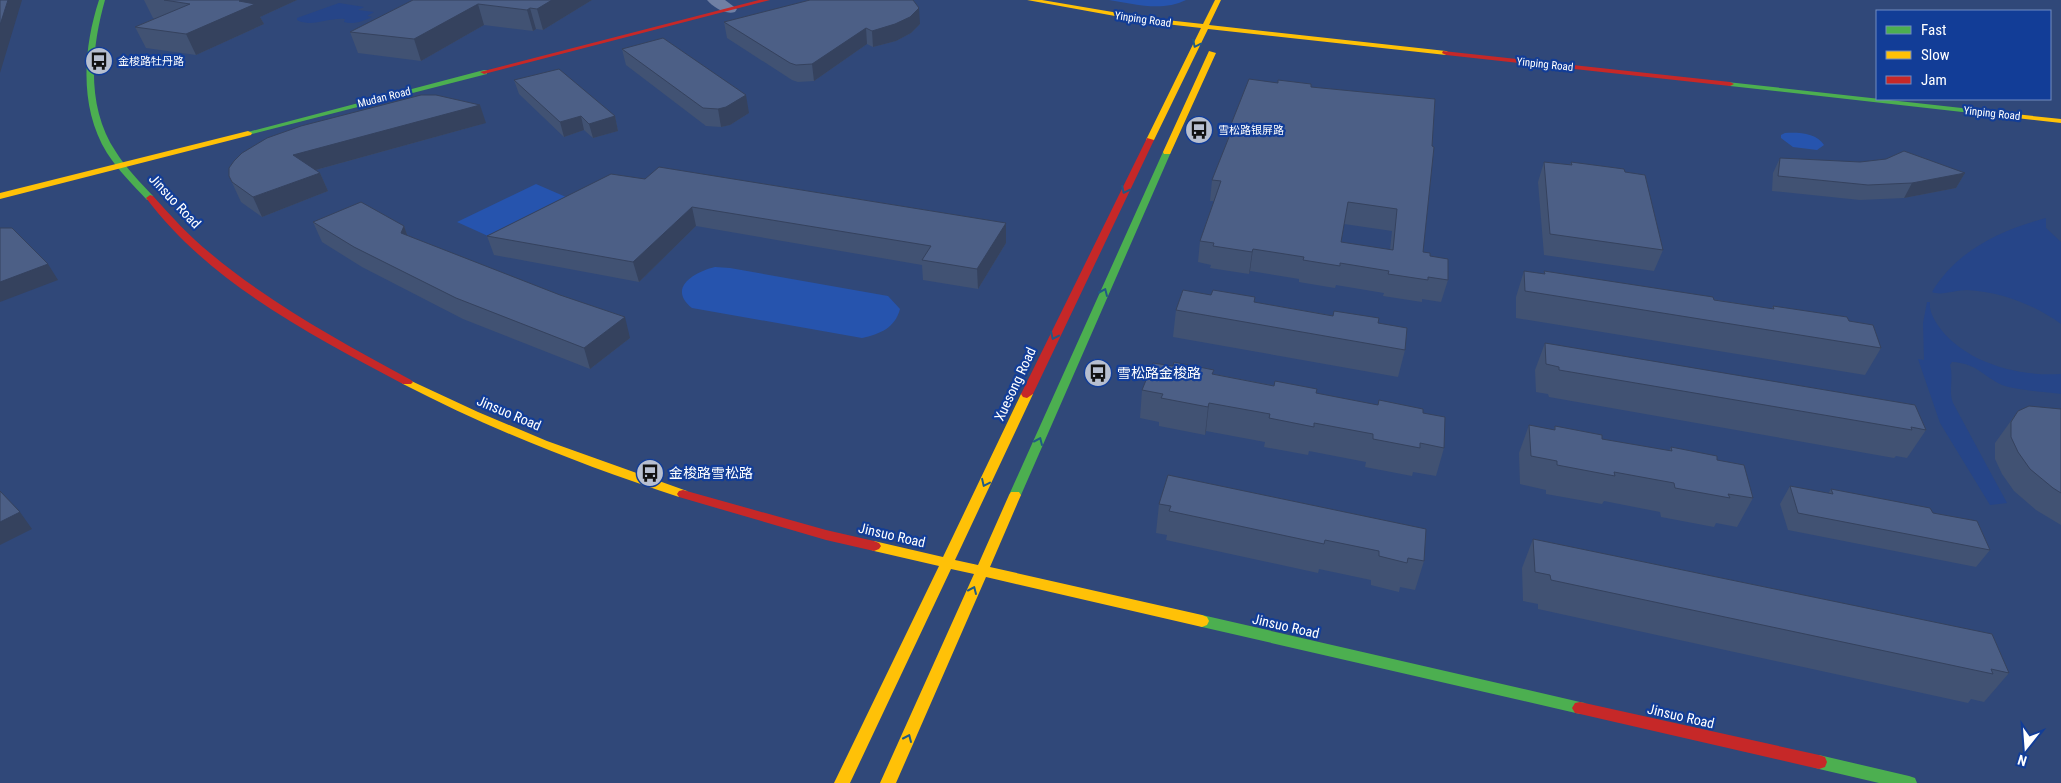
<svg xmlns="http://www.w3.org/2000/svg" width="2061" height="783" viewBox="0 0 2061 783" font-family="'Roboto Condensed','Noto Sans SC',sans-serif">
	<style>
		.green { fill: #2654ae }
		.water { fill: #264588 }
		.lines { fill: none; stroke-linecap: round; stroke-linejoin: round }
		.street { fill: #7080a4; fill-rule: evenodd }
		.fast { fill: #4caf50; fill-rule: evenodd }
		.slow { fill: #ffc107; fill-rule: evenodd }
		.jam { fill: #c62828; fill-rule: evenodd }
		.wall { fill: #415273; fill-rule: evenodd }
		.shaded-wall { fill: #35425e }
		.building { fill: #4c5f86; stroke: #35425e; fill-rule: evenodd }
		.oneway { stroke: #205a85 }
		.labels { text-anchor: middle; stroke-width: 4.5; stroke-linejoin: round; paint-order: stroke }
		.far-street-label { font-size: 11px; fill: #fff; stroke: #123d97 }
		.far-poi-label { font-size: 11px; fill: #fff; stroke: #123d97; text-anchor: start }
		.street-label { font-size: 14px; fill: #fff; stroke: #123d97 }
		.poi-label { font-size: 14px; fill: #fff; stroke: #123d97; text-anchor: start }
	</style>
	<rect width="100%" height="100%" fill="#304879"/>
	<path class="green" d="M1109 0H1186C1162 12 1134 4 1109 0Z
		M1785 133C1798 132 1817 133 1824 145L1817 150 1793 147 1781 138V135Z
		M536 184 566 197 488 236 457 222Z
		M715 267 730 268 888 296 900 309C895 328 880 334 862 338L692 308C667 288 694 272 715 267Z"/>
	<path class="water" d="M339 3 364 7 358 10 374 12 367 16 372 17C363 21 353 25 344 22L345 19C329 17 312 28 297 20V18Z
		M2046 218V228L2061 242V324C2033 304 2001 292 1967 290 1955 290 1942 296 1932 292 1957 250 2001 230 2046 218Z
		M1927 302H1930C1929 311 1933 317 1937 324 1962 362 2018 377 2061 374V394C2045 392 2016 390 2002 385 1983 376 1976 363 1952 362L1950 365C1954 379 1948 390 1953 403L2007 503 1990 505 1940 423 1918 359 1924 360 1923 323Z"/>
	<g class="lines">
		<path class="street" d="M707 0H725L737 9 735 12C725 15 713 7 707 0Z"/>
		<path class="fast" d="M99 0H105C91 49 86 108 116 152 126 168 140 182 153 196V200H147C133 185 118 170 107 153 79 108 83 49 99 0Z
			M484 70H487V74L248 135 244 133Z
			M1727 82 1989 111 1993 113 1989 115 1730 86 1726 84Z
			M1167 149 1171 152 1021 495 1019 498H1011L1009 495 1163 152Z
			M1202 615 1580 702 1585 703 1588 708 1585 713 1580 714 1202 627 1197 625 1195 621 1197 617Z
			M1819 755 1909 776 1915 778 1917 783H1879L1819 769 1813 767 1811 762 1813 757Z"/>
		<path class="slow" d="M1027 0H1042L1148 18 1203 24 1215 0H1221L1209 25 1446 51 1450 53 1446 55 1208 29 1154 140 1150 142 1146 140 1201 28 1148 22Z
			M1209 51 1216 53 1171 152 1170 154H1164L1163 152Z
			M1986 111 2061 119V123L1989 115 1985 113Z
			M248 131 252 133 251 135 0 199V193Z
			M407 379 478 412 547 441 687 491 689 494 687 497H679C584 466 492 430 403 384L401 382 403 380Z
			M1027 390 1033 394 955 560 978 565 1009 495 1011 492H1019L1021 495 990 567 1202 615 1207 617 1209 621 1207 625 1202 627 986 577 896 783H880L974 574 951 569 850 783H834L939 566 874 551 869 549 867 546 869 543 874 541 943 557 1021 394Z"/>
		<path class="jam" d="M759 0H770L484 74 480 72Z
			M1443 51 1730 82 1734 84 1730 86 1446 55 1442 53Z
			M1147 138 1154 140 1033 394 1027 398 1023 397 1021 394Z
			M150 195 153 196C171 216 189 236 210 253 271 304 341 342 411 380L413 382 411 384H403C311 335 210 283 146 198Z
			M683 490 826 530 874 541 879 543 881 546 879 549 874 551 826 540 679 497 677 494 679 491Z
			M1580 702 1819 755 1825 757 1827 762 1825 767 1819 769 1580 714 1575 713 1572 708 1575 703Z"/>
	</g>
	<path class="wall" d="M144 0H297L260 17 264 24 196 55 146 48 135 27 155 18H153Z
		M413 0H592L543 30 536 29 533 31 484 25 421 61 358 53 350 32Z
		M807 0H913L920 24 911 33 896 41 873 47 867 44 814 81 798 82 792 80 727 38 724 22 807 1Z
		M622 49 749 113 730 125 721 127 706 126 626 65Z
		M514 80 615 116 618 131 593 138 584 130 564 137 519 94Z
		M1311 87 1435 99 1423 252 1430 256 1448 280 1441 302 1422 299V302L1383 296 1384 293 1336 285 1335 288 1299 282V279L1250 271 1249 274 1210 268 1211 265 1198 262 1200 241 1214 201H1210L1212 180 1227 144 1228 132ZM1344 224 1392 231 1390 250 1341 242Z
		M486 123 316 170 320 173 328 191 262 217 241 202 229 176Z
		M1780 158 1965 173 1956 188 1904 198 1860 200 1772 191 1773 173Z
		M1544 162 1570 165 1571 162 1625 172 1663 250 1654 271 1544 255 1538 182Z
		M645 179 1006 223V243L978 289 923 280 922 265 696 226 639 282 494 255 487 236Z
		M313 222 404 226 407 235 630 338 590 369 463 319 362 267 322 242Z
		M1524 271 1544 274V271L1772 309 1773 306 1849 321 1881 348 1865 375 1516 318V297Z
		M1254 302 1378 323 1405 350 1398 377 1173 337 1176 310Z
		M1545 343 1926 430 1907 458 1896 456 1894 458 1549 397 1548 394 1536 392 1535 370Z
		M1214 374 1378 405 1379 400 1423 413 1444 448 1436 476 1413 472 1412 476 1365 467 1366 462 1309 451 1308 455 1264 447 1265 442 1206 431 1205 435 1159 426V422L1140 418 1142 390Z
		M2061 409V525L2036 510 2014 491 2002 474 1995 459V443L2018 411Z
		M1529 425 1554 430 1555 426 1602 439 1669 451 1671 447 1717 460 1753 498 1737 527 1716 523 1714 527 1661 517 1660 512 1604 501 1602 504 1546 494V490L1520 484 1519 453Z
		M1790 486 1828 494 1831 489 1933 513 1990 550 1976 567 1788 530 1780 504Z
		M1159 504 1424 561 1415 590 1400 587 1399 592 1371 585V580L1319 569 1318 573 1166 540 1167 535 1156 533Z
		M1533 539 2009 673 1984 702 1971 699 1968 703 1538 609V604L1523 601 1522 568Z"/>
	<path class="shaded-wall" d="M8 0H22L0 73V25Z
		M242 0H297L260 17 264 24 196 55 186 34Z
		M552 0H592L543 30 537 9Z
		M478 4 484 25 421 61 414 39Z
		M530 8 536 29 533 31 527 10Z
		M919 8 920 24 911 33 896 41 873 47 872 31Z
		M866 28 867 44 814 81 812 64Z
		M746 95 749 113 730 125 721 127 718 109Z
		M480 105 486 123 301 174 293 155Z
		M581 116 584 130 564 137 560 122Z
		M615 116 618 131 593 138 589 124Z
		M320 173 328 191 262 217 253 197Z
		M1965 173 1956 188 1904 198 1912 183Z
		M692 207 696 226 639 282 633 262Z
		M1006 223V243L978 289 977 269Z
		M404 226 411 246 401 233Z
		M1253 249 1250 271 1249 274 1252 252Z
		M48 264 58 280 0 302V282Z
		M625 317 630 338 590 369 584 348Z
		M1209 403 1206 431 1205 435 1208 407Z
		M20 512 32 529 0 545V522Z"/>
	<path class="building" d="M0 0H8L0 25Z
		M164 0H242L239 1 255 4 186 34 135 27 190 4Z
		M413 0H552L537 9 530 8 527 10 478 4 414 39 350 32Z
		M810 0H913L919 8 910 17 895 24 872 31 866 28 812 64 796 65 790 63 724 22Z
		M663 38 746 95 726 107 718 109 703 108 622 49Z
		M559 69 615 116 589 124 581 116 560 122 514 80Z
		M1249 79 1278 83V80L1311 84V87L1435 99 1432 146 1434 147 1423 252 1430 253V256L1448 259V280L1428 277V280L1388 274 1389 271 1340 263V266L1303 260 1304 257 1253 249 1252 252 1213 246 1214 243 1200 241 1221 181 1212 180 1231 132H1228ZM1348 202 1397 209 1393 250 1341 242Z
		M421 95H436L480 105 293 155 320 173 253 197 232 182 229 176V168L234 161 242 153 267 138 301 126Z
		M1904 151 1965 173 1912 183 1868 185 1778 176 1780 158 1860 162 1886 159Z
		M1544 162 1572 165 1571 162 1624 169 1625 172 1645 175 1663 250 1550 234Z
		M659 167 1006 223 977 269 922 260 931 246 692 207 633 262 487 236 611 174 645 179Z
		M361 202 404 226 401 233 560 295 625 317 584 348 456 298 354 247 313 222Z
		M0 228H12L48 264 0 282Z
		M1524 271 1545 274 1544 271 1713 297 1714 300 1774 309 1773 306 1847 317 1849 321 1873 325 1881 348 1525 291Z
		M1183 290 1211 295 1213 290 1255 297 1254 302 1333 316 1334 311 1379 318 1378 323 1407 328 1405 350 1176 310Z
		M1545 343 1915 405 1926 430 1911 427 1912 430 1559 370V367L1546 364Z
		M1174 362 1214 370 1212 374 1274 386 1275 381 1317 389 1316 393 1378 405 1379 400 1423 409V413L1445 417 1444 448 1420 443V448L1373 439V434L1314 423V427L1269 418 1270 414 1209 403 1208 407 1161 398 1163 394 1142 390 1153 363 1173 366Z
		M2029 406 2061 409V493L2053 488 2030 469 2018 452 2011 437V422L2018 411Z
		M1529 425 1555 430V426L1602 435V439L1672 451 1671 447 1717 456V460L1744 465 1753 498 1728 494 1730 498 1675 488 1674 483 1614 472 1615 476 1557 465V461L1531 456Z
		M1168 475 1426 529 1424 561 1408 558 1407 563 1379 556V551L1325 540 1324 544 1169 511 1171 506 1159 504Z
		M1790 486 1833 494 1831 489 1930 508 1933 513 1977 521 1990 550 1798 513Z
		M0 491 20 512 0 522Z
		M1533 539 1992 634 2009 673 1991 669 1993 674 1551 580 1550 575 1535 572Z"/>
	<defs><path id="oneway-chevron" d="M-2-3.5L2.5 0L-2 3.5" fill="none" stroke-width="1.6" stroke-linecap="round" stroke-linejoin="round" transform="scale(1.25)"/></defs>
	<g class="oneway">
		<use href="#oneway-chevron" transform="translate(1196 44) rotate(116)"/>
		<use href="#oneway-chevron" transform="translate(1125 190) rotate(116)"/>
		<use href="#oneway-chevron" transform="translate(1104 292) rotate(-66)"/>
		<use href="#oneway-chevron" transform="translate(1054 336) rotate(115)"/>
		<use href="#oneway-chevron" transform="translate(1039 441) rotate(-66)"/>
		<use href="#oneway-chevron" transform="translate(985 483) rotate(115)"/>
		<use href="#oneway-chevron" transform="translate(973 590) rotate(-66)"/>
		<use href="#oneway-chevron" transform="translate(908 738) rotate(-66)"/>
	</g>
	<defs>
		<g id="bus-disc" transform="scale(1.4375)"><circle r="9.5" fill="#b7bfd0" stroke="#123d97"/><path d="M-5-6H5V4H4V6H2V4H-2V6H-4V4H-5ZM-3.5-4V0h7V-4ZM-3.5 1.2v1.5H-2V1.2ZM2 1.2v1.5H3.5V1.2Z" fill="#111"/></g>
	</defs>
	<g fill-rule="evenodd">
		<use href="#bus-disc" x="99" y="61"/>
		<use href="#bus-disc" x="1199" y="130"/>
		<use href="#bus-disc" x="1098" y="373"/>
		<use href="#bus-disc" x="650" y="473"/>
	</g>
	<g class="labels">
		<g class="far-street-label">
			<text transform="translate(1143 19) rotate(8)" y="4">Yinping Road</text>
			<text transform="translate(1545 64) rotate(6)" y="4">Yinping Road</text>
			<text transform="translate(384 97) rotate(-14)" y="4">Mudan Road</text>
			<text transform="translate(1992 113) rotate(6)" y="4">Yinping Road</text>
		</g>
		<g class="far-poi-label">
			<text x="118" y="65">金梭路牡丹路</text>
			<text x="1218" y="134">雪松路银屏路</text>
		</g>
		<g class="street-label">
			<text transform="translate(175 201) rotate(47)" y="5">Jinsuo Road</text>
			<text transform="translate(1015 384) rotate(-65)" y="5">Xuesong Road</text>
			<text transform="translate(509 413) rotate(23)" y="5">Jinsuo Road</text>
			<text transform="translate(892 535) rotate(13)" y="5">Jinsuo Road</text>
			<text transform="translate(1286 626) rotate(13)" y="5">Jinsuo Road</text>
			<text transform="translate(1681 716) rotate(13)" y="5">Jinsuo Road</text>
		</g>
		<g class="poi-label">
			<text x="1117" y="378">雪松路金梭路</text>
			<text x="669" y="478">金梭路雪松路</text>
		</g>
	</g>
	<rect x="1876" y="10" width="175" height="90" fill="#123d97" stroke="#718bc1"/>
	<rect x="1886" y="26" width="25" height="8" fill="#4caf50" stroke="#718bc1"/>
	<text x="1921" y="35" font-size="15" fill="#ffffff">Fast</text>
	<rect x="1886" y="51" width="25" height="8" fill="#ffc107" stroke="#718bc1"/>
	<text x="1921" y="60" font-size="15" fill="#ffffff">Slow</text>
	<rect x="1886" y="76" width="25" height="8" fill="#c62828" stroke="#718bc1"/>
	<text x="1921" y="85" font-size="15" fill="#ffffff">Jam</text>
	<g transform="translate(2026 748) rotate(197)" stroke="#123d97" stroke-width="4" paint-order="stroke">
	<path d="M0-4L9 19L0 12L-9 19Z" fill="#ffffff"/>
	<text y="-8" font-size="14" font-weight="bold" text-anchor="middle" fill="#ffffff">N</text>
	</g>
</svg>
